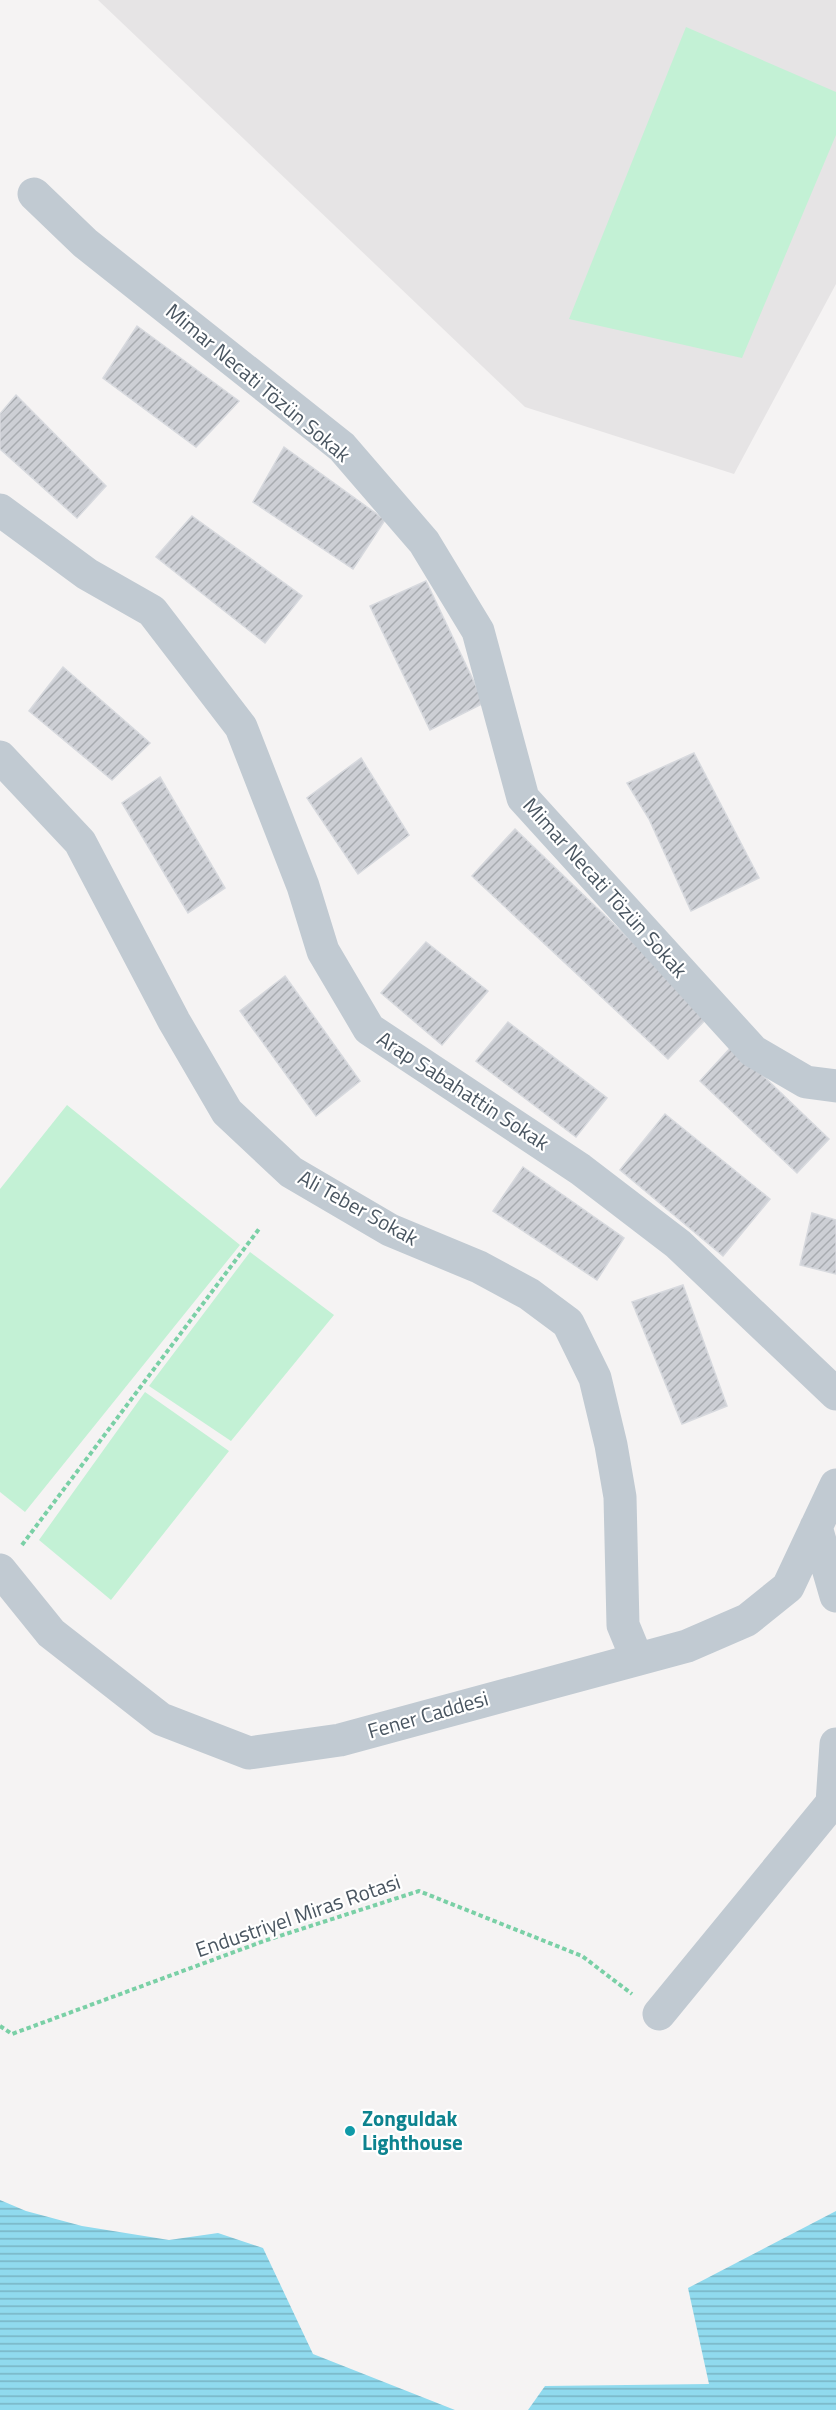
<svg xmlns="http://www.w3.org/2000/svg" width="836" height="2410" viewBox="0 0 836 2410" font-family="'Titillium Web',sans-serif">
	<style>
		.education { fill: #e6e4e5 }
		.grass { fill: #c3f1d5 }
		.water { fill: url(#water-rules) }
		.building { fill: url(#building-hatch); stroke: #d7d9de; stroke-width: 1.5 }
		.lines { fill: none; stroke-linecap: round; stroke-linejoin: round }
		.path { stroke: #7ad0a6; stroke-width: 4; stroke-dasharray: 4.5 3; stroke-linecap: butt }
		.minor { stroke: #c1cad2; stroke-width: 33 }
		.culture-dot { fill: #0f9aa8; stroke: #fff; stroke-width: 2 }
		.labels { text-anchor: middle; stroke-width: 4.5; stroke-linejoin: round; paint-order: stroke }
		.street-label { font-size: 21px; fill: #4a5661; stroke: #fff }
		.culture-label { font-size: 21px; font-weight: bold; fill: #0d838f; stroke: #fff; text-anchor: start }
	</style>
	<defs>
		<pattern id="water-rules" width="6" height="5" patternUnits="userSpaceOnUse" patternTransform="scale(1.5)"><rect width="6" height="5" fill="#90daee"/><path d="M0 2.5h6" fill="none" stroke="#78b4c4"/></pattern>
		<pattern id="building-hatch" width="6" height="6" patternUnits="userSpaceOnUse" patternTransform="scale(1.5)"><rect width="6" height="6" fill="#cdcfd5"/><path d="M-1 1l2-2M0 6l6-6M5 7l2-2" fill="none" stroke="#a8abb0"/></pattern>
	</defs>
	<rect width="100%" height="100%" fill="#f5f3f3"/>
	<path class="education" d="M98 0H836V284L734 474 525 407Z"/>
	<path class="grass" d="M686 27 836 92V135L742 358 569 319Z
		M67 1105 240 1245 25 1512 0 1492V1189Z
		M250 1252 334 1315 231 1441 149 1386Z
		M145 1392 229 1451 111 1600 39 1540Z"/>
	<path class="water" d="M0 2200 26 2211 82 2226 169 2240 218 2233 263 2248 313 2354 455 2410H0Z
		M836 2211V2410H528L545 2386 709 2384 688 2288Z"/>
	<path class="building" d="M137 326 239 401 196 447 103 378Z
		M16 395 106 486 77 518 0 449V414Z
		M284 447 385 520 353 569 253 502Z
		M192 516 302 596 265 643 156 557Z
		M426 581 484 703 430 730 370 606Z
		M63 667 150 743 112 780 29 711Z
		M694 753 759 878 691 911 649 819 627 783Z
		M361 758 409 835 358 874 307 798Z
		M160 777 225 888 188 913 122 803Z
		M515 829 709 1016 668 1059 472 876Z
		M426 942 488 991 442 1045 381 993Z
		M285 976 360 1081 316 1116 240 1011Z
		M508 1022 607 1098 576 1137 476 1061Z
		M732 1046 829 1139 797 1173 700 1081Z
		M665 1114 770 1199 723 1256 620 1170Z
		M523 1167 624 1238 597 1280 493 1211Z
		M812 1213 836 1220V1274L800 1265Z
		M683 1285 727 1406 682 1424 632 1302Z"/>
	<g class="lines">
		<path class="path" d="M22 1545 259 1229
			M0 2026 12 2034 264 1941 419 1891 582 1956 632 1994"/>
		<path class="minor" d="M34 194 85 243 342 447 424 542 478 631 523 798 753 1051 806 1082 836 1086
			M0 510 87 574 152 611 241 727 303 886 323 951 369 1029 580 1169 678 1244 836 1394
			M0 757 80 842 174 1021 227 1112 291 1172 390 1230 479 1267 529 1294 568 1323 595 1378 611 1445 620 1497 623 1625 637 1659
			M816 1527 836 1596
			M0 1570 51 1633 161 1719 249 1753 340 1740 687 1646 747 1620 788 1587 836 1485
			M659 2014 832 1803 836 1744"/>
	</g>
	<circle class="culture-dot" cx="350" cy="2131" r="6"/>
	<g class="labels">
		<g class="street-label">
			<text transform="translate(258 383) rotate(40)" y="7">Mimar Necati Tözün Sokak</text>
			<text transform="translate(605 888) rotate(48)" y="7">Mimar Necati Tözün Sokak</text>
			<text transform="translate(463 1091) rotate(33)" y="7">Arap Sabahattin Sokak</text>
			<text transform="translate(358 1208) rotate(29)" y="7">Ali Teber Sokak</text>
			<text transform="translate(428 1715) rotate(-16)" y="7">Fener Caddesi</text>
			<text transform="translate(298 1916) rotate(-19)" y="7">Endustriyel Miras Rotasi</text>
		</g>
		<g class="culture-label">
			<text x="362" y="2126">Zonguldak<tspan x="362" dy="24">Lighthouse</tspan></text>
		</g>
	</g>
</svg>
